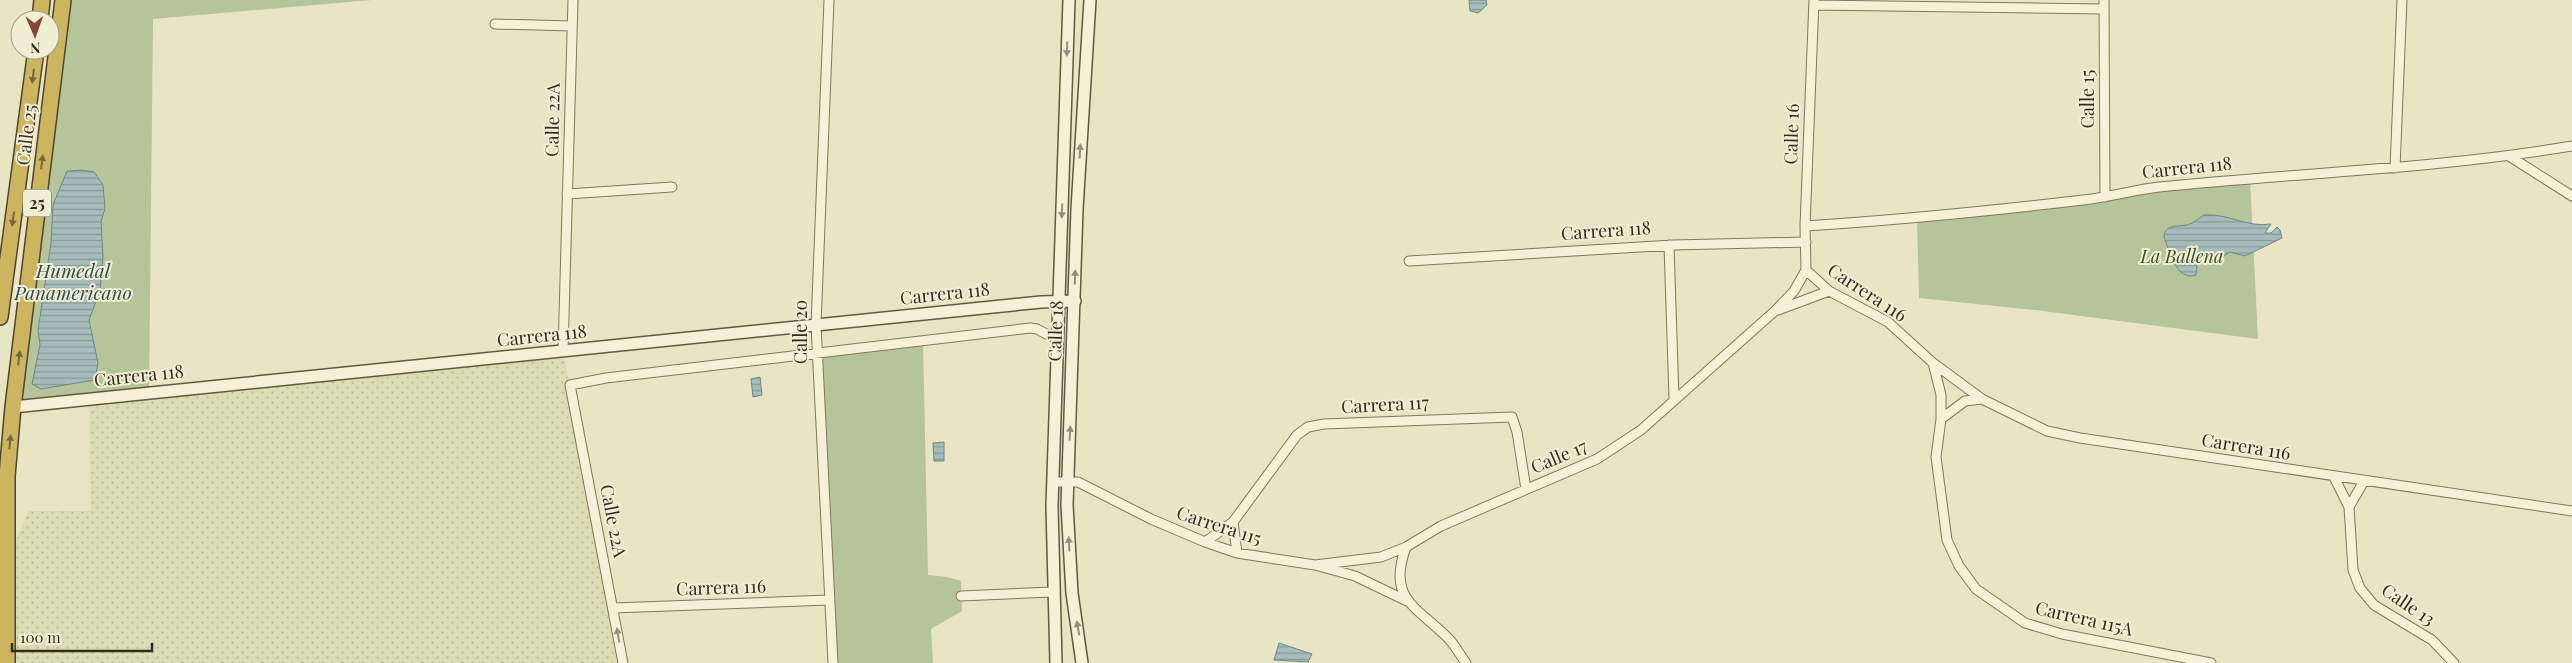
<svg xmlns="http://www.w3.org/2000/svg" width="2572" height="663" viewBox="0 0 2572 663" font-family="'Playfair Display',serif">
	<style>
		.farmland { fill: url(#farmland-dots) }
		.green { fill: #b6c49a }
		.water { fill: url(#water-rules); stroke: #6e8887 }
		.lines { fill: none; stroke-linecap: round; stroke-linejoin: round }
		.street-casing { stroke: #80775d; stroke-width: 11 }
		.secondary-casing { stroke: #625840; stroke-width: 14 }
		.highway-casing { stroke: #4e4531; stroke-width: 18 }
		.street { stroke: #f4f1d6; stroke-width: 9 }
		.secondary { stroke: #f4f1d6; stroke-width: 11 }
		.highway { stroke: #cdb45f; stroke-width: 15 }
		.oneway { fill: #938e7a }
		.oneway2 { fill: #78693c }
		.labels { text-anchor: middle; stroke-width: 4; stroke-linejoin: round; paint-order: stroke }
		.shield { fill: #f0eed3; stroke: #6b6655; stroke-width: 1 }
		.shield-label { font-size: 16px; font-weight: bold; fill: #322c1f }
		.street-label { font-size: 18px; fill: #322c1f; stroke: #f0eed3 }
		.park-label { font-size: 18px; font-style: italic; fill: #3b4c28; stroke: #f0eed3 }
		.water-label { font-size: 19px; font-style: italic; fill: #304b50; stroke: #f0eed3 }
	</style>
	<defs>
		<pattern id="farmland-dots" width="8" height="8" patternUnits="userSpaceOnUse" patternTransform="scale(1.25)"><rect width="8" height="8" fill="#dadcb3"/><path d="M2 2h.1M6 6h.1" fill="none" stroke="#bcbd9a" stroke-width="1.8" stroke-linecap="round"/></pattern>
		<pattern id="water-rules" width="6" height="5" patternUnits="userSpaceOnUse" patternTransform="scale(1.25)"><rect width="6" height="5" fill="#a5bcba"/><path d="M0 2.5h6" fill="none" stroke="#879997"/></pattern>
	</defs>
	<rect width="100%" height="100%" fill="#e8e5c4"/>
	<path class="farmland" d="M563 351 623 663H7L6 561 29 511H91L89 399Z"/>
	<path class="green" d="M63 0H372L153 19 149 393 13 407Z
		M2250 179 2258 339 2035 310 1919 298 1917 219Z
		M923 342 928 575 947 577 961 581 962 611 931 629 933 663H833L817 353Z"/>
	<path class="water" d="M1469 0H1486L1487 5 1478 13 1470 11Z
		M82 170 94 172 103 185 105 209 101 221 103 256 100 291 89 320 98 363 95 380 41 389 32 384 40 345 38 330 51 243 53 205 67 171Z
		M2204 215C2228 213 2247 228 2271 224L2265 233H2271L2277 227 2280 230 2282 238 2245 256 2230 252 2218 259 2199 262 2197 264 2196 275C2176 282 2169 250 2164 237 2165 222 2180 228 2190 224 2194 223 2199 218 2204 215Z
		M760 377 762 395 753 397 751 379Z
		M944 442V461H934L933 443Z
		M1279 643 1312 654 1308 662 1274 660Z"/>
	<g class="lines">
		<g class="street-casing">
			<path id="street" d="M829 0 816 325 833 663
				M2104 0 2105 197
				M1814 5 2104 9
				M495 24 572 26
				M2509 156 2572 196
				M2395 168 2402 0
				M567 194 672 187
				M1805 226C1898 220 1990 211 2083 200 2109 197 2134 190 2159 187 2297 173 2435 169 2572 146
				M1669 245 1674 399
				M1409 261 1673 245 1806 242
				M1806 270 1829 291 1888 322 1933 363 1982 399 2047 431 2080 438 2572 511
				M1806 270 1805 226 1814 0
				M1778 310 1829 291
				M563 351 573 0
				M1933 363 1941 395V419L1936 457 1947 540 1959 566 1976 589 2025 623 2062 634 2211 663
				M1941 419 1965 401 1982 399
				M2334 477 2349 507 2353 570 2360 588 2374 605 2432 640 2454 663
				M1053 482H1078L1151 519 1205 542 1237 553 1315 565 1355 576 1407 601
				M2349 507 2364 481
				M1233 522 1237 553
				M1205 542 1233 522 1297 435 1308 427 1324 424 1512 417 1517 432 1526 489
				M1406 547C1387 599 1416 606 1448 638 1455 645 1460 655 1466 663
				M1315 565 1381 557 1406 547 1441 526 1597 459 1641 430 1776 310 1794 291 1806 270
				M961 596 1052 592
				M613 608 829 600
				M623 663 570 385 606 378 1030 328 1037 329 1050 336"/>
		</g>
		<g class="secondary-casing">
			<path id="secondary" d="M13 407 1041 302 1075 301
				M1056 663 1052 506 1069 0
				M1082 663 1072 593 1067 505 1077 209 1090 0"/>
		</g>
		<g class="highway-casing">
			<path id="highway" d="M40 20 42 0
				M0 317 36 50
				M7 663V476L13 407 63 0"/>
		</g>
		<use href="#street" class="street"/>
		<use href="#secondary" class="secondary"/>
		<use href="#highway" class="highway"/>
	</g>
	<defs><path id="oneway-solid" d="M-6-.8H1V-3.2L6.5 0L1 3.2V.8H-6Z" transform="scale(1.25)"/></defs>
	<g class="oneway">
		<use href="#oneway-solid" transform="translate(1067 49) rotate(92)"/>
		<use href="#oneway-solid" transform="translate(1080 151) rotate(-87)"/>
		<use href="#oneway-solid" transform="translate(1062 211) rotate(92)"/>
		<use href="#oneway-solid" transform="translate(1075 277) rotate(-88)"/>
		<use href="#oneway-solid" transform="translate(1070 433) rotate(-87)"/>
		<use href="#oneway-solid" transform="translate(1069 544) rotate(-93)"/>
		<use href="#oneway-solid" transform="translate(1078 628) rotate(-100)"/>
		<use href="#oneway-solid" transform="translate(618 635) rotate(-100)"/>
	</g>
	<g class="oneway2">
		<use href="#oneway-solid" transform="translate(33 76) rotate(97)"/>
		<use href="#oneway-solid" transform="translate(42 162) rotate(-83)"/>
		<use href="#oneway-solid" transform="translate(13 219) rotate(98)"/>
		<use href="#oneway-solid" transform="translate(19 358) rotate(-83)"/>
		<use href="#oneway-solid" transform="translate(10 442) rotate(-85)"/>
	</g>
	<g class="labels">
		<rect class="shield" x="23" y="189.5" width="28" height="27" rx="4"/>
		<g class="shield-label">
			<text x="37" y="209">25</text>
		</g>
		<g class="street-label">
			<text transform="translate(2088 99) rotate(-90)" y="6">Calle 15</text>
			<text transform="translate(553 120) rotate(-89)" y="6">Calle 22A</text>
			<text transform="translate(1792 134) rotate(-88)" y="6">Calle 16</text>
			<text transform="translate(27 135) rotate(-83)" y="6">Calle 25</text>
			<text transform="translate(2187 168) rotate(-6)" y="6">Carrera 118</text>
			<text transform="translate(1606 231) rotate(-4)" y="6">Carrera 118</text>
			<text transform="translate(1867 293) rotate(33)" y="6">Carrera 116</text>
			<text transform="translate(945 294) rotate(-6)" y="6">Carrera 118</text>
			<text transform="translate(1056 331) rotate(-88)" y="6">Calle 18</text>
			<text transform="translate(801 332) rotate(-90)" y="6">Calle 20</text>
			<text transform="translate(542 336) rotate(-6)" y="6">Carrera 118</text>
			<text transform="translate(139 376) rotate(-6)" y="6">Carrera 118</text>
			<text transform="translate(1385 405) rotate(-3)" y="6">Carrera 117</text>
			<text transform="translate(2246 447) rotate(9)" y="6">Carrera 116</text>
			<text transform="translate(1559 457) rotate(-23)" y="6">Calle 17</text>
			<text transform="translate(613 521) rotate(79)" y="6">Calle 22A</text>
			<text transform="translate(1219 526) rotate(18)" y="6">Carrera 115</text>
			<text transform="translate(721 588) rotate(-2)" y="6">Carrera 116</text>
			<text transform="translate(2408 605) rotate(34)" y="6">Calle 13</text>
			<text transform="translate(2084 619) rotate(13)" y="6">Carrera 115A</text>
		</g>
		<g class="park-label">
			<text x="2182" y="263">La Ballena</text>
		</g>
		<g class="water-label">
			<text x="73" y="278">Humedal<tspan x="73" dy="22">Panamericano</tspan></text>
		</g>
	</g>
	<g transform="translate(35 35) rotate(178)"><circle r="24" fill="#f0eed3" stroke="#a4a08b"/>
	<path d="M0-4L9 19L0 12L-9 19Z" fill="#874635"/>
	<text y="-8" font-size="14" font-weight="bold" text-anchor="middle" fill="#322c1f">N</text>
	</g>
	<path d="M12 643v8h140v-8" fill="none" stroke="#322c1f" stroke-width="2.5"/>
	<text x="20" y="643" font-size="15" fill="#322c1f" stroke="#f0eed3" stroke-width="4" paint-order="stroke">100 m</text>
</svg>
